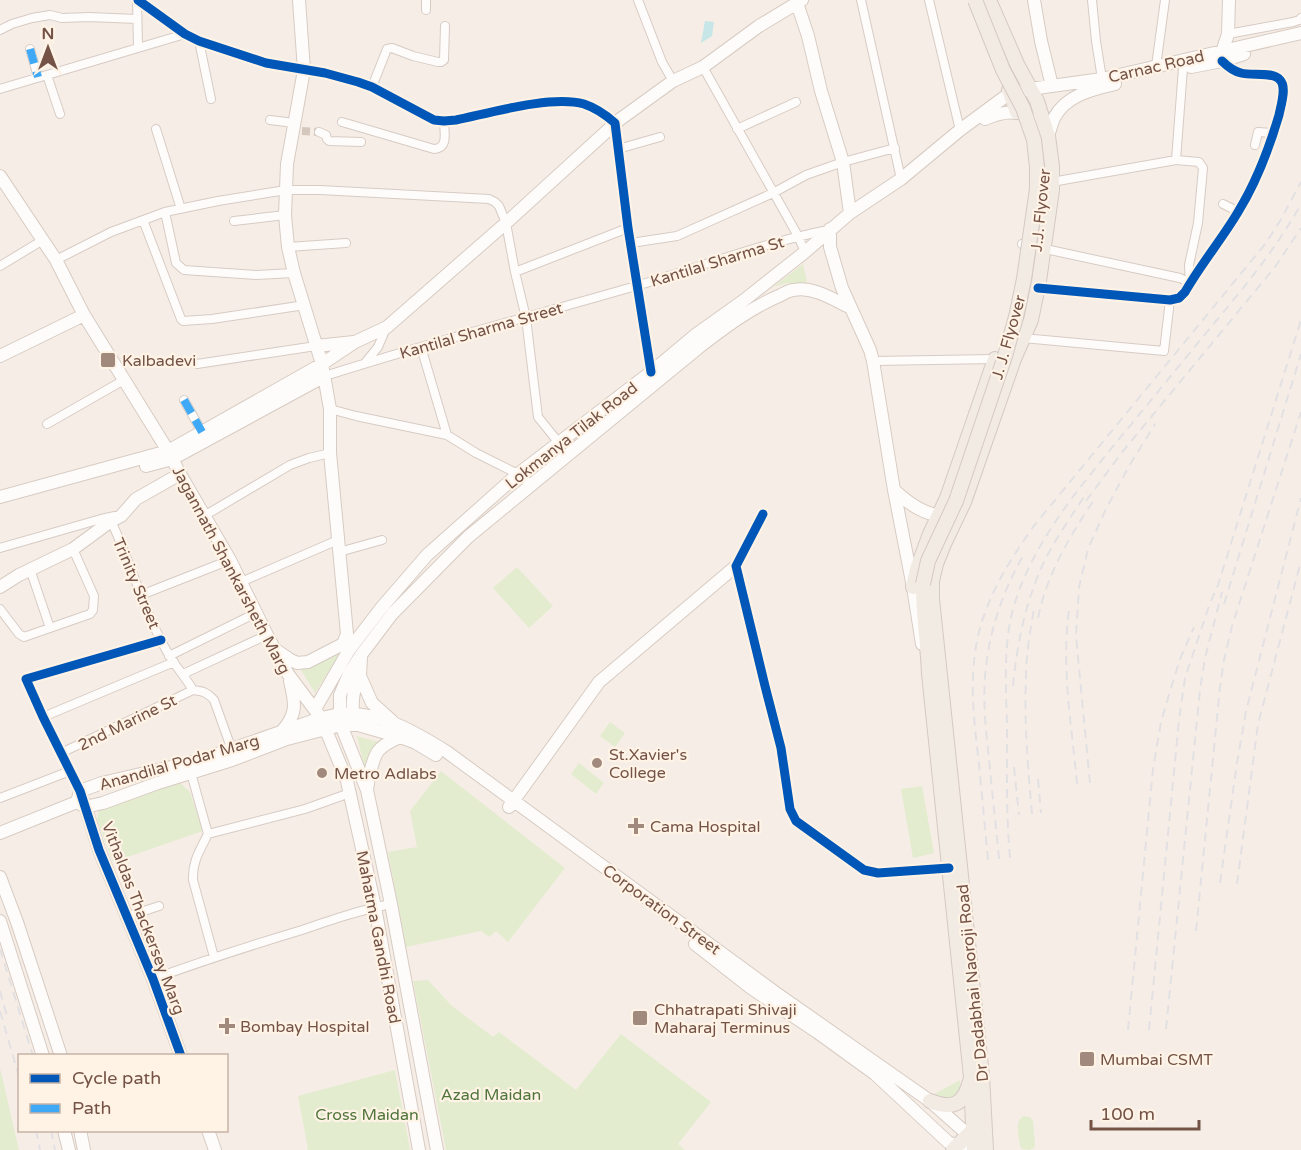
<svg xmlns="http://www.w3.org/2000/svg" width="1301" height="1150" viewBox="0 0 1301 1150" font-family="'Varela Round',sans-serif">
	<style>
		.green { fill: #e3eccf }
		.water { fill: #c7e6e7 }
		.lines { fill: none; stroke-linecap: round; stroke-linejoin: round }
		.street-tunnel { stroke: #d6c7be; stroke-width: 8; stroke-dasharray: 8 4; stroke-linecap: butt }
		.street-casing { stroke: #d7cbc4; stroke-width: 10 }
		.secondary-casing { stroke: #d7cbc2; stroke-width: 14 }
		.primary-casing { stroke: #d5c9c3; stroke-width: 16 }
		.street { stroke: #fefcfb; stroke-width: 8 }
		.secondary { stroke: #fefcfb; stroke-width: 12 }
		.primary { stroke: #f2ebe3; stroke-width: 14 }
		.rail { stroke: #e3e0e3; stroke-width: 2; stroke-dasharray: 9 6; stroke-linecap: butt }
		.primary-bridge-casing { stroke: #d5c9c3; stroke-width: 16; stroke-linecap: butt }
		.primary-bridge { stroke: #f2ebe3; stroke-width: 14 }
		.quiet { stroke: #3fa9f5; stroke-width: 8; stroke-dasharray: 15 8; stroke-linecap: butt }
		.cycleway-casing { stroke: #fff3e6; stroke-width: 13 }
		.cycleway { stroke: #0057b8; stroke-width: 9 }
		.poi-dot { fill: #a2897e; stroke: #fff3e6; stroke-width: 2 }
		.labels { text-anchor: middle; stroke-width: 4.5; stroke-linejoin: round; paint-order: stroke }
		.street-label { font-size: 16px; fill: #745346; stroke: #fff3e6 }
		.poi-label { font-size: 16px; fill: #745346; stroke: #fff3e6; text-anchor: start }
		.park-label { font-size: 16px; fill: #50753b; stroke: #fff3e6 }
	</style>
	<rect width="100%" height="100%" fill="#f6eee6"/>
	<path class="green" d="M803 264 808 287 787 283 773 287Z
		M517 567 553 606 529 628 493 588Z
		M344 647 315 693 298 665Z
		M610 722 625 733 615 747 600 736Z
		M357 736 378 742 369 755 364 766Z
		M579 763 604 783 596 794 571 774Z
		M441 771 565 868 508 942 496 931 489 937 481 931 406 947 388 852 417 847 410 811Z
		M179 782 190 792 203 831 113 862 97 820 99 808Z
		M922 786 934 853 913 858 901 789Z
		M428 980 451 1005 493 1037 499 1032 576 1090 621 1034 711 1102 678 1144 685 1150H446L413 981Z
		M0 1068 19 1150H0Z
		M395 1070 410 1150H307L308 1149 298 1096Z
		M960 1080 961 1090 954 1100H940L933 1095Z
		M1023 1116 1030 1117 1033 1121 1035 1145 1034 1148 1030 1150 1022 1149 1020 1146C1019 1137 1014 1123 1023 1116Z"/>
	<path class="water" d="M705 21 714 22 712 36 701 43Z"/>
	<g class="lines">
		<path class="street-tunnel" d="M302 131 319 132"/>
		<g class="street-casing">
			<path id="street" d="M137 0 138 47
				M138 0 185 34 199 41 266 63 325 73 358 82 372 87 434 120 444 121 456 120C490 113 551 95 584 104 596 108 606 115 615 123L628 228 651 372
				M638 0 662 62 673 81
				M861 0 901 179
				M929 0 960 130
				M1092 0 1096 41 1102 79
				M426 10V0
				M0 30 12 24 32 18 50 15 62 18 89 17 137 19
				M1228 34 1293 22 1299 20 1301 18
				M199 41 211 99
				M30 49 38 77
				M1156 66 1165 0
				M703 67 798 236 805 252
				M47 75 60 114
				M372 87 387 49 392 48 413 56 438 62H441L444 60 445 26
				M0 89 185 34
				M270 120 294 123
				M342 122 434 149C449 148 444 132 444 121
				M156 129 181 209
				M737 129 796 102
				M319 132 326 135 327 139 329 141 361 142
				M1255 145 1258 132 1273 133
				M618 149 660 137
				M1176 160 1183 68
				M1052 182 1176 160 1199 162 1203 168 1198 223 1189 265 1190 283
				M1223 204 1233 209 1238 212
				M165 212 176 263 184 270 256 275 294 273
				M143 220 181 319 183 321 212 319 305 305
				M234 221 285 215
				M631 243 677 236 773 193 806 175 843 162 895 148
				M1022 244 1180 278 1190 283
				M288 247 346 243
				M56 260 111 232 165 212 218 201 286 190H320L489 199 495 202 499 206 506 223 515 272 526 318 538 417 559 443
				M0 266 43 240
				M515 272 628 228
				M1038 288 1170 300 1179 298 1185 292C1201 264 1222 239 1238 212 1257 181 1269 149 1279 115 1281 105 1287 87 1280 80 1273 71 1252 76 1241 73 1233 71 1228 67 1222 61
				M1023 338 1164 351 1170 300
				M421 347 447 435
				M873 361 995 359
				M365 363 378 347 386 328
				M197 364 316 346
				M325 376C428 343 532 316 636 286 700 267 763 243 828 230
				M184 400 202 432
				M330 409 356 416 447 435 476 453 518 474 532 485
				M47 424 124 380
				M763 514 736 566 765 686 781 748 790 809 796 821 864 870 878 873 949 868
				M204 516 290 465 309 458 330 453
				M111 521C132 565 144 613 169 655 176 667 186 678 193 690 203 691 208 693 214 700L233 753
				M0 548 101 519 115 516
				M339 552 382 540
				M30 569 50 628
				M241 582 338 540
				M141 595 230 560
				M0 609 19 634 24 637 90 614 93 610 94 596 73 549
				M169 656 256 613
				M183 674 267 635
				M43 717 174 662
				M61 753 193 690
				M191 773 208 834
				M80 791 43 717 26 679 161 640
				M0 798 70 771
				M208 834 305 809 350 793
				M208 834C200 850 192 862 193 880L214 957
				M126 917 159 906
				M153 979C202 961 252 945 302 930 331 920 360 910 391 904"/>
		</g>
		<g class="secondary-casing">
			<path id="secondary" d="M796 0 808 36 821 91 843 162 850 213
				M1034 0 1041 41 1052 86
				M1222 52 1228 34 1229 0
				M1191 67 1222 61 1244 54
				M985 119C1011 107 1029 111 1046 133
				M1048 136C1050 130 1052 123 1054 118 1066 95 1093 89 1115 84
				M0 176 56 260 84 315 168 451 180 474 230 560 267 635 288 674 321 718 347 781 375 907 419 1150
				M830 229V247L842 288 870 350 873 361 894 490 913 587 922 644
				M316 346 354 342
				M0 356 84 315
				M146 466 172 459 325 376
				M894 490C908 503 927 518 947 515
				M0 497 168 451 322 364 355 342 387 327 506 223 619 120 673 81 703 67 759 26 802 0
				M0 587 19 575 73 549 111 521 121 516 136 499 180 474
				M276 650 289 659 297 663 308 662 343 644 347 634 330 453V409L322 364 294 273 288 247 285 215 287 164 304 70 299 0
				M361 657 360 676 372 703 392 721
				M315 709 349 650 382 607 427 555 518 474 651 372 694 336 743 301 805 252 850 213 901 179 960 130 1010 93 1020 92 1030 89 1102 79 1301 33
				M353 714C352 699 353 690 360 676
				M282 731C298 714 295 702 290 681
				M367 790C368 780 373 755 380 749 386 743 393 740 400 737
				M77 802 80 791 102 783 197 761 321 718C328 717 334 715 340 714 380 711 415 732 447 752L776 993 930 1101 974 1140H976
				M77 802 85 807 103 803 158 783 232 760 287 739 341 725H358L400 737 416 743 436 755
				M84 802 99 850 153 979 181 1056
				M509 807 599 682 736 566
				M0 833 77 802
				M0 877 17 922 61 1056
				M0 921 43 1056
				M695 944 751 988 817 1032 875 1074 948 1142 968 1150
				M64 1130 69 1150
				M80 1130 84 1150
				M208 1130 215 1150
				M437 1150 391 904 367 790 341 725 340 714V695L349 674 361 655 392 614 468 537 698 348C724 328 750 308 781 295 785 293 789 290 794 290 813 286 834 300 851 308"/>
		</g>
		<g class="primary-casing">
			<path id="primary" d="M1009 90 1017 112
				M913 587 917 569 930 534 947 498 995 359
				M923 588C923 617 928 645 929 674L971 1077 974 1150
				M930 1101C952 1110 964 1105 970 1081
				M953 1150 973 1130
				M986 1150 982 1076 932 599V581L936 564 944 544 964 502 1014 359 1031 320 1039 281 1052 190V166L1048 136 1037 101 1017 64 989 0"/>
		</g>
		<use href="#street" class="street"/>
		<use href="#secondary" class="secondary"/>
		<use href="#primary" class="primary"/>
		<path class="rail" d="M1086 501 1123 451 1275 267 1301 228
			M1224 604 1301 354
			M1069 611C1061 668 1072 727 1077 784
			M1038 618C1047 573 1071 534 1096 497
			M1013 686C1017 643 1026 599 1045 560 1057 536 1073 514 1087 492
			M1014 767 1019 815
			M1038 779 1041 813
			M1090 783 1076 636 1079 587 1088 549 1105 511 1129 466 1155 424
			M1032 814C1028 769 1024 723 1026 678 1026 655 1030 632 1034 609
			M1010 858C1006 814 1007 770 1007 726 1006 688 1003 647 1013 609 1031 546 1074 494 1115 444 1149 403 1182 362 1216 321 1247 284 1277 247 1301 204
			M999 859C996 826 992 792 989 759 986 732 983 704 985 677 988 635 1002 592 1023 556
			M988 860C985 828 982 796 979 764 974 721 968 676 979 632 989 593 1010 560 1033 527L1266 243 1280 221 1301 182
			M1220 883 1237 763 1246 711 1301 498
			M1237 884 1258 724 1301 561
			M1196 931 1220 687 1224 660 1232 626 1301 412
			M0 949 33 1056
			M0 991 8 1020
			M0 1011 20 1080
			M1166 1029 1200 690 1205 658 1222 592
			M1128 1030 1153 769 1161 722 1168 698 1180 659 1194 627
			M1149 1030 1179 720 1185 678 1209 606 1218 585 1301 320
			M36 1130 40 1150
			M51 1130 55 1150"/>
		<g class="primary-bridge-casing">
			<path id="primary-bridge" d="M923 584 928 561 956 501 1005 356 1016 317 1024 279 1037 189V167L1034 140 1023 108 1003 70 975 0"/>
		</g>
		<use href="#primary-bridge" class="primary-bridge"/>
		<path class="quiet" d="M30 49 38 77
			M184 400 202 432"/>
		<g class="cycleway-casing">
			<path id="cycleway" d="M138 0 185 34 199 41 266 63 325 73 358 82 372 87 434 120 444 121 456 120C490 113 551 95 584 104 596 108 606 115 615 123L628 228 651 372
				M1038 288 1170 300 1179 298 1185 292C1201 264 1222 239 1238 212 1257 181 1269 149 1279 115 1281 105 1287 87 1280 80 1273 71 1252 76 1241 73 1233 71 1228 67 1222 61
				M763 514 736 566 765 686 781 748 790 809 796 821 864 870 878 873 949 868
				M161 640 26 679 43 717 80 791 99 850 153 979 181 1056"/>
		</g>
		<use href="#cycleway" class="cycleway"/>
	</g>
	<g class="poi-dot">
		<rect x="100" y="352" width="16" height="16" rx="3"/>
		<circle cx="597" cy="763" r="6"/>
		<circle cx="322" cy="773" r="6"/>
		<path d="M633 817h6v6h6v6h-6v6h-6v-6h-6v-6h6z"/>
		<rect x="632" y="1010" width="16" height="16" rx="3"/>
		<path d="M224 1017h6v6h6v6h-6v6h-6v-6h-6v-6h6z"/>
		<rect x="1079" y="1051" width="16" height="16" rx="3"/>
	</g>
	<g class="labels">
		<g class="street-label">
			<text transform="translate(1156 66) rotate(-13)" y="6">Carnac Road</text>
			<text transform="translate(1040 210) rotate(-84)" y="6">J.J. Flyover</text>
			<text transform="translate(717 261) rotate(-17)" y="6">Kantilal Sharma St</text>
			<text transform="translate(481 330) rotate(-16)" y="6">Kantilal Sharma Street</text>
			<text transform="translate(1008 337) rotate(-74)" y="6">J. J. Flyover</text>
			<text transform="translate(571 435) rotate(-38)" y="6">Lokmanya Tilak Road</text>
			<text transform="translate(232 570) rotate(62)" y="6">Jagannath Shankarsheth Marg</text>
			<text transform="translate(137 583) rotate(67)" y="6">Trinity Street</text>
			<text transform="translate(127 722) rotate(-26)" y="6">2nd Marine St</text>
			<text transform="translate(179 762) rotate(-16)" y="6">Anandilal Podar Marg</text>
			<text transform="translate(662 909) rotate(36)" y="6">Corporation Street</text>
			<text transform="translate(144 918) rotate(69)" y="6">Vithaldas Thackersey Marg</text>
			<text transform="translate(379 937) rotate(79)" y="6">Mahatma Gandhi Road</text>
			<text transform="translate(972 983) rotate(-96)" y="6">Dr Dadabhai Naoroji Road</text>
		</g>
		<g class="poi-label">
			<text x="122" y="366">Kalbadevi</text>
			<text x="609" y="760">St.Xavier's<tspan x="609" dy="18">College</tspan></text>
			<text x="334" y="779">Metro Adlabs</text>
			<text x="650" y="832">Cama Hospital</text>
			<text x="654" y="1015">Chhatrapati Shivaji<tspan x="654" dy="18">Maharaj Terminus</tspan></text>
			<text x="240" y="1032">Bombay Hospital</text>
			<text x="1100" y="1065">Mumbai CSMT</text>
		</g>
		<g class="park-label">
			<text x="491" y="1100">Azad Maidan</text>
			<text x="367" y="1120">Cross Maidan</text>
		</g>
	</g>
	<rect x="18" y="1054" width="210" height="78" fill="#fff3e6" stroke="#c7b3a6" stroke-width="1.5"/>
	<rect x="30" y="1074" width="30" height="9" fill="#0057b8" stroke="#c7b3a6" stroke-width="1.5"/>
	<text x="72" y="1084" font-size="18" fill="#745346">Cycle path</text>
	<rect x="30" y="1104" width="30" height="9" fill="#3fa9f5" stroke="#c7b3a6" stroke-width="1.5"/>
	<text x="72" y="1114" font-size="18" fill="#745346">Path</text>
	<g transform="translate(48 48)" stroke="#fff3e6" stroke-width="4.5" paint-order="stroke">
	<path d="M0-4.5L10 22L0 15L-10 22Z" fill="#745346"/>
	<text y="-9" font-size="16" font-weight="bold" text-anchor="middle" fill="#745346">N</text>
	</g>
	<path d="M1091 1120v9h108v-9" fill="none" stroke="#745346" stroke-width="3"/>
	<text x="1100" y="1120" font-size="18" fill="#745346" stroke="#fff3e6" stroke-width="4.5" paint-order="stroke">100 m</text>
</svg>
